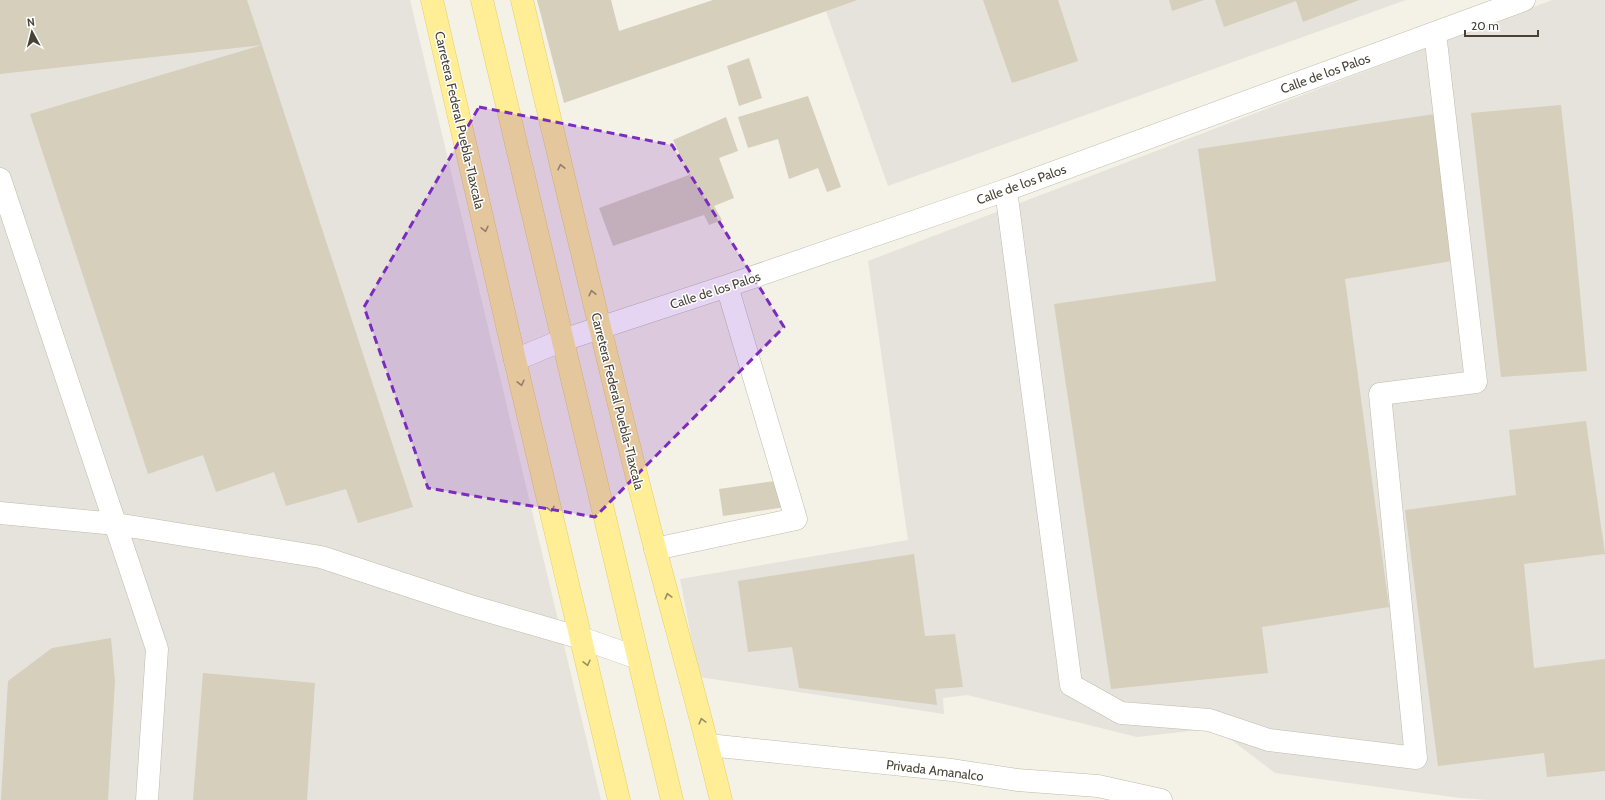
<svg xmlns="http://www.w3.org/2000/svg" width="1605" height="800" viewBox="0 0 1605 800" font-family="Cabin,sans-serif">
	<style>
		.industrial { fill: #e6e3dc }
		.building { fill: #d5cfbc }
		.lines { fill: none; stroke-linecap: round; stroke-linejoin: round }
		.minor-casing { stroke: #bfbba9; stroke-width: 23 }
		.major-casing { stroke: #e5cf63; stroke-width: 23 }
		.minor { stroke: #fff; stroke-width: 22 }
		.major { stroke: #ffee95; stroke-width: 22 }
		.oneway { stroke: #9a8f61 }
		.marked { fill: #7b2cbf; fill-opacity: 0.2; stroke: #7b2cbf; stroke-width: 3; stroke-dasharray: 8 5; stroke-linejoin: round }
		.labels { text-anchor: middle; stroke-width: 3; stroke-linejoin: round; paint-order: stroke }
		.street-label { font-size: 13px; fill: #474236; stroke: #fff }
	</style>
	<rect width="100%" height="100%" fill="#f4f1e7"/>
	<path class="industrial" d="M0 0H410L601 800H0Z
		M859 0H1406L888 186 826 11Z
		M1552 0H1605V800H1487L1460 798 1275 773 1216 728 1137 737 967 695 943 698 944 714 699 677 680 579 908 540 868 261Z"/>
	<path class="building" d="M0 0H247L262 45 0 74Z
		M537 0H611L619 31 713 0H858L564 103Z
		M983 0H1058L1078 61 1012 83Z
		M1169 0H1204L1172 11Z
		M1215 0H1359L1303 22 1296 1 1224 27Z
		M262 45 413 507 358 523 346 489 286 506 274 472 216 492 203 455 148 474 30 114Z
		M749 58 762 98 739 106 727 66Z
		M808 96 841 187 827 192 818 168 789 179 778 139 748 148 738 117Z
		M1561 105 1573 216 1587 371 1501 377 1471 113Z
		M1435 114 1452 261 1345 279 1389 607 1262 627 1268 673 1111 689 1054 304 1216 281 1198 149Z
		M726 117 738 151 719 158 734 198 714 206 722 220 709 225 704 215 613 246 599 208 689 175 673 140Z
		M1586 421 1605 554 1524 564 1534 668 1605 659V771L1547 777 1544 753 1438 766 1405 510 1516 495 1509 430Z
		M782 480 786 507 723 516 719 489Z
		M914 554 925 636 955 634 963 687 935 689 937 705 799 688 792 647 748 652 738 581Z
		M111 638 115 681 108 800H1L8 681 52 648Z
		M203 673 315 683 307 800H193Z"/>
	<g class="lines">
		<g class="minor-casing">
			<path id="minor" d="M0 179 157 649 147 800
				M1006 190 1071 685 1121 713 1209 720 1269 740 1416 758 1380 394 1476 382 1435 33
				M515 360 563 340 727 286 1006 190 1524 0
				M0 513 116 524 321 557 467 605 581 638 638 658
				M655 549 796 519 727 286
				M708 745 952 770 1017 780 1098 786 1161 800"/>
		</g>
		<g class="major-casing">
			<path id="major" d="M432 0 515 360 619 800
				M482 0 672 800
				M522 0C565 183 608 366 655 548 677 632 701 715 721 800"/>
		</g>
		<use href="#minor" class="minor"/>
		<use href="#major" class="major"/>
	</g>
	<defs><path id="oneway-chevron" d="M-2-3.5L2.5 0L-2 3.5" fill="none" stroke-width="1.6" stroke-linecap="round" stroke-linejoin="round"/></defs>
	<g class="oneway">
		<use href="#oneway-chevron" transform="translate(561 167) rotate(-103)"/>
		<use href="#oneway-chevron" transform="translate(485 229) rotate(77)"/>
		<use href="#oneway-chevron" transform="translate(592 293) rotate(-103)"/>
		<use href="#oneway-chevron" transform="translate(521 383) rotate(77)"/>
		<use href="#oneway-chevron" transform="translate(551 509) rotate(77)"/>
		<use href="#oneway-chevron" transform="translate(668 596) rotate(-105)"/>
		<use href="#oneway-chevron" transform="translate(587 663) rotate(77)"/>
		<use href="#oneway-chevron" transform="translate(702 721) rotate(-105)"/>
	</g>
	<path class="marked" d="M479 107 672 145 784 327 595 517 428 488 364 307Z"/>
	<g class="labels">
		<g class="street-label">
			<text transform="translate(1325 73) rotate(-20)" y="5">Calle de los Palos</text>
			<text transform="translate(460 120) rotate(77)" y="5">Carretera Federal Puebla-Tlaxcala</text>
			<text transform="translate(1021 184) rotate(-20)" y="5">Calle de los Palos</text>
			<text transform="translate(715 290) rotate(-18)" y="5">Calle de los Palos</text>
			<text transform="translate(618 401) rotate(76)" y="5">Carretera Federal Puebla-Tlaxcala</text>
			<text transform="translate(935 770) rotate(7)" y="5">Privada Amanalco</text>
		</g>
	</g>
	<g transform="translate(32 32) rotate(353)" stroke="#ffffff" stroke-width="3" paint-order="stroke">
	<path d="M0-3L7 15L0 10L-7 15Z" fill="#474236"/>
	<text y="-6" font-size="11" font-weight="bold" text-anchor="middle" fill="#474236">N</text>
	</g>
	<path d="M1465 30v6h73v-6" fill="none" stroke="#474236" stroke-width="2"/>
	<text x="1471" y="30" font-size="12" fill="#474236" stroke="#ffffff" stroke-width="3" paint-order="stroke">20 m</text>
</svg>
